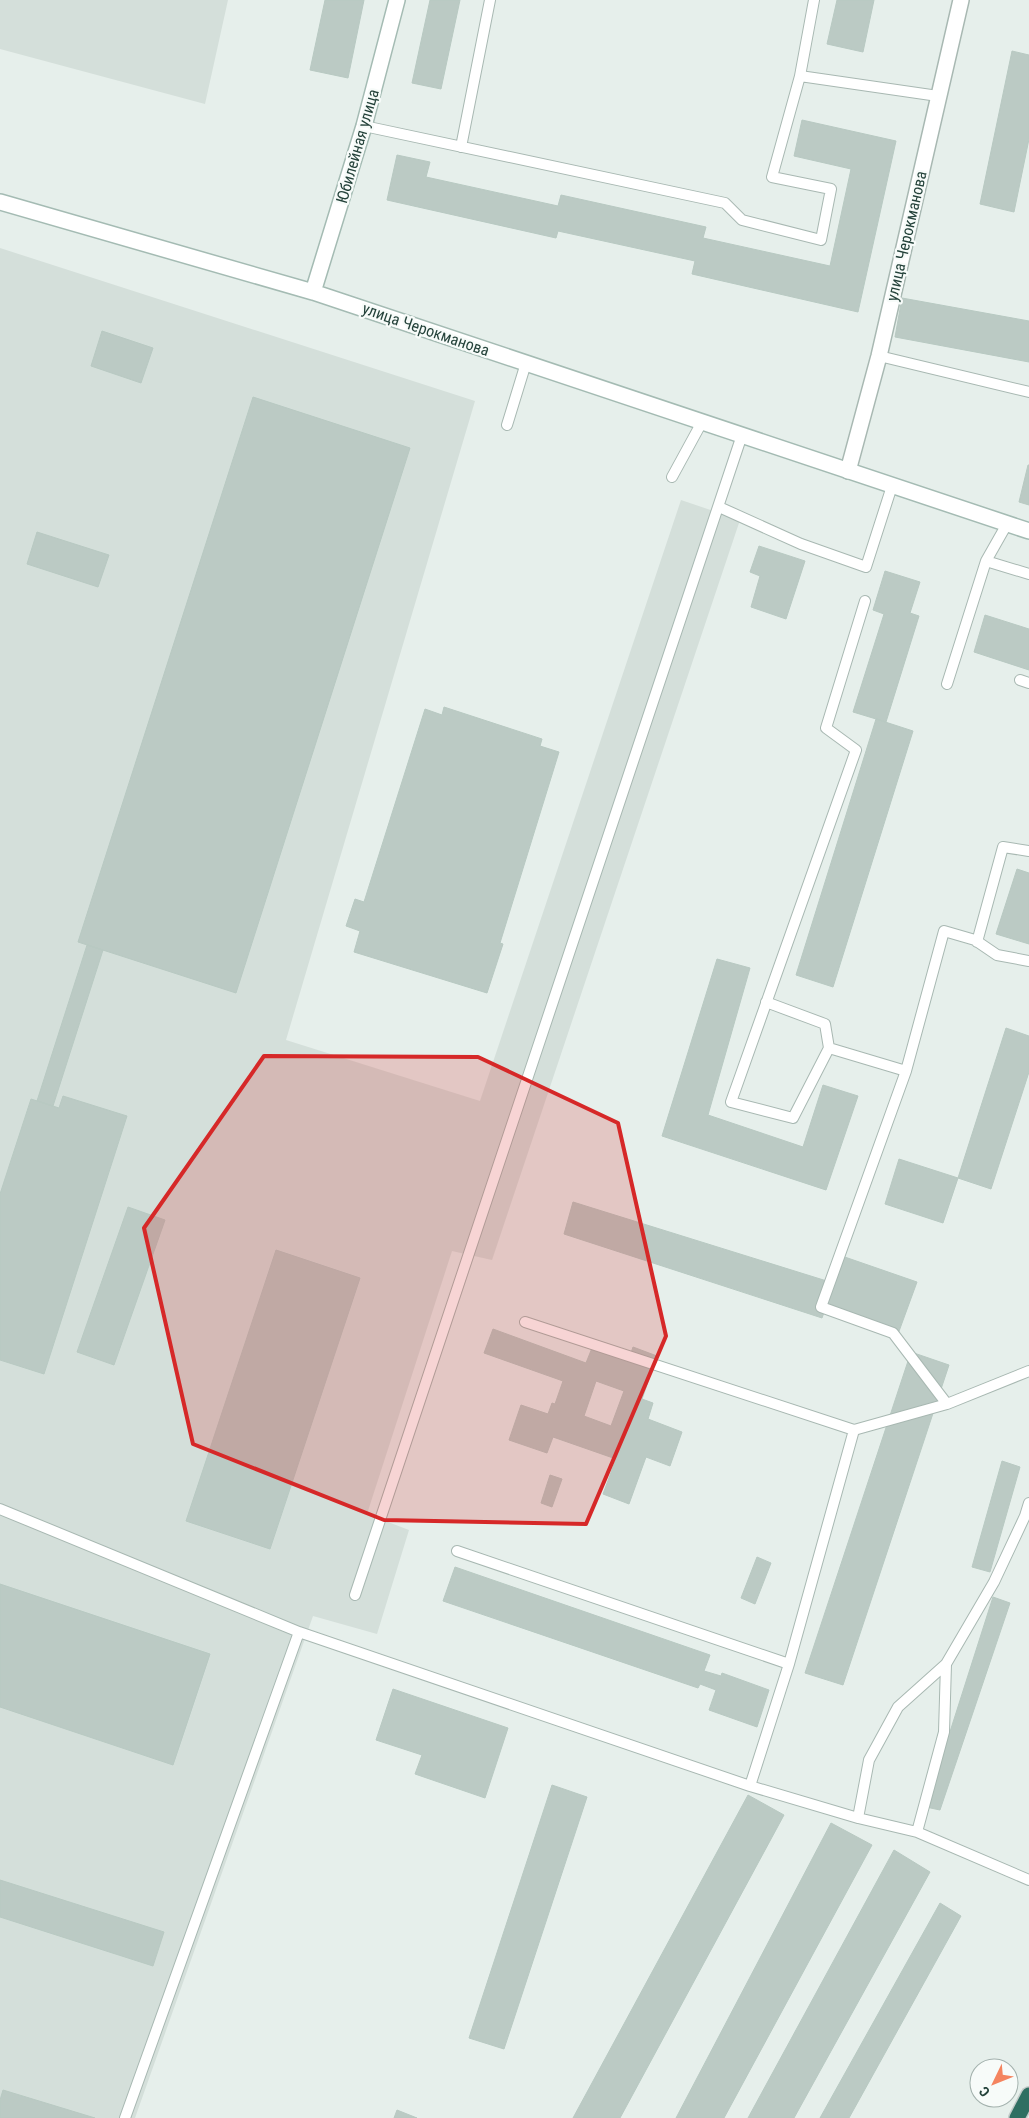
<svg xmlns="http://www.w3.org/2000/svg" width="1029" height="2118" viewBox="0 0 1029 2118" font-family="'Roboto Condensed',sans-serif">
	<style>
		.built { fill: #d4dfda }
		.building { fill: #bbcac4; stroke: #b8c9c2; fill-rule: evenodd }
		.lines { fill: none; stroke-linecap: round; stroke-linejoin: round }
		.lane-casing { stroke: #a8b8b2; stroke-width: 12 }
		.street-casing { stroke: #a8b8b2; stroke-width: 18 }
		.secondary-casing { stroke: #a4bbb3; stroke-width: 18 }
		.highway-casing { stroke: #c2cac8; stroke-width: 18 }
		.lane { stroke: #fff; stroke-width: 10 }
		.street { stroke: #fff; stroke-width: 15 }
		.secondary { stroke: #fff; stroke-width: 15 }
		.highway { stroke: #2f6f62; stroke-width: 15 }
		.marked { fill: #d62828; fill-opacity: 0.2; stroke: #d62828; stroke-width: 4; stroke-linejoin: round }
		.labels { text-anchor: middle; stroke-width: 4.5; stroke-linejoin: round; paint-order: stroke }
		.street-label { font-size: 16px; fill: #24423a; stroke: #f7fbf9 }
	</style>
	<rect width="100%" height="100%" fill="#e6efeb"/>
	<path class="built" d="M0 0H228L205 104 0 49Z
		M0 248 475 401 286 1040 480 1101 681 500 740 520 492 1260 452 1251 367 1514 409 1530 377 1634 313 1616 135 2118H0Z"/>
	<path class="building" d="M325 0H364L348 78 310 70Z
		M430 0H460L441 89 412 83Z
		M837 0H874L863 52 827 44Z
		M1012 51 1029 55V139L1014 212 980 204Z
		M802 120 896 141 858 312 692 274 695 261 558 231 556 238 387 200 397 155 430 162 426 177 558 206 561 195 706 227 703 238 830 266 851 169 794 156Z
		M902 298 1029 321V362L895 337Z
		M102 331 153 348 141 383 91 366Z
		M253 397 410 448 236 993 78 942Z
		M1028 465H1029V505L1019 502Z
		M37 532 109 555 98 587 27 564Z
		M759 546 805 561 786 619 751 607 760 576 750 572Z
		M885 571 920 582 910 613 919 616 886 722 853 712 884 614 873 610Z
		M985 615 1029 629V670L974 652Z
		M444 707 542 739 540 746 559 752 500 943 503 944 487 993 354 952 360 931 346 926 355 899 364 902 425 709 442 715Z
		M876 719 913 731 833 987 796 975Z
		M1017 869 1029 873V944L996 934Z
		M87 945 103 950 53 1106 37 1101Z
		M717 959 750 968 708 1115 803 1147 823 1085 858 1096 826 1190 662 1136Z
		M1006 1028 1029 1036V1072L991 1189 958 1178Z
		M63 1096 127 1116 44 1374 0 1360V1194L31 1099 59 1108Z
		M899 1159 958 1178 943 1223 885 1204Z
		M573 1202 830 1282 839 1255 917 1282 898 1334 825 1310 822 1318 564 1234Z
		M128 1207 165 1220 114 1365 77 1352Z
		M276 1250 360 1278 270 1549 186 1521Z
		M493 1329 586 1363 594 1343 630 1356 633 1347 657 1356 642 1399 653 1403 648 1419 682 1432 670 1466 646 1457 629 1504 603 1494 616 1459 553 1437 547 1453 509 1440 521 1405 548 1414 552 1403 555 1404 563 1381 484 1353ZM596 1381 624 1391 611 1426 584 1416Z
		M911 1352 949 1365 843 1685 805 1673Z
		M1002 1461 1020 1467 990 1572 972 1567Z
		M550 1475 562 1479 552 1507 541 1503Z
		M757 1557 771 1563 755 1604 741 1598Z
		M455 1567 710 1655 704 1671 721 1676 722 1673 769 1690 757 1727 709 1710 716 1690 700 1684 698 1688 443 1601Z
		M0 1584 210 1654 173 1765 0 1707Z
		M993 1597 1010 1603 940 1810 926 1807Z
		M393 1689 508 1728 485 1798 415 1774 422 1755 376 1740Z
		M552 1785 587 1797 504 2049 469 2038Z
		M748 1795 784 1815 620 2118H573Z
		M831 1823 872 1845 724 2118H676Z
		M894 1850 930 1872 794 2118H748Z
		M0 1880 164 1932 153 1966 0 1917Z
		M940 1903 961 1916 849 2118H820Z
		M3 2090 95 2118H0V2100Z
		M397 2110 417 2118H394Z"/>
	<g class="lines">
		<g class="lane-casing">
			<path id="lane" d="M814 0 800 76 938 96
				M364 126 725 203 742 220 821 240 831 189 772 177 800 76
				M461 147 490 0
				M879 356 1029 392
				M507 425 526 363
				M672 477 702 422
				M719 507 801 544 866 567 892 486
				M986 561 1007 524
				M865 601 826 728 856 750 731 1102 793 1118 829 1048 906 1071 944 931 975 940 997 955 1029 961
				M1020 680 1029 683
				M947 684 986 561 1029 574
				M977 942 1003 847 1029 851
				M766 1002 825 1024 829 1048
				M906 1071 821 1307 893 1333 947 1404 1029 1371
				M525 1322 854 1430 947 1404
				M0 1509 299 1632 750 1786 858 1818 917 1832 1029 1880
				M457 1551 789 1664
				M355 1595 742 435
				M750 1786 789 1664 854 1430
				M858 1818 869 1760 898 1707 946 1664 994 1582 1025 1516 1029 1503
				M917 1832 944 1732 946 1664
				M125 2118 299 1632"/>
		</g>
		<g class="street-casing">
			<path id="street" d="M848 471 879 356 961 0"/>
		</g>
		<g class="secondary-casing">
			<path id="secondary" d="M0 202 313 292 1029 531
				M313 292 364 126 397 0"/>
		</g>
		<g class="highway-casing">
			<path id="highway" d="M1017 2118 1029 2095"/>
		</g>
		<use href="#lane" class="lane"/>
		<use href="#street" class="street"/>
		<use href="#secondary" class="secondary"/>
		<use href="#highway" class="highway"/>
	</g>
	<path class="marked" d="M264 1056 478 1057 618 1123 666 1336 586 1524 384 1520 193 1444 144 1228Z"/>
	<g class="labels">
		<g class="street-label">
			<text transform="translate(357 146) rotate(-74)" y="6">Юбилейная улица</text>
			<text transform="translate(906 236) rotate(-77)" y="6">улица Черокманова</text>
			<text transform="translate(426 329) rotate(19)" y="6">улица Черокманова</text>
		</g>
	</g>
	<g transform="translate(994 2083) rotate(227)"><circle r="24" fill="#f7fbf9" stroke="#a3b1ad"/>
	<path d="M0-4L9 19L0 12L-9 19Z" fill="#f4845f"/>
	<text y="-8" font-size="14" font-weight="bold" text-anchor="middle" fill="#24423a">С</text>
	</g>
</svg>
